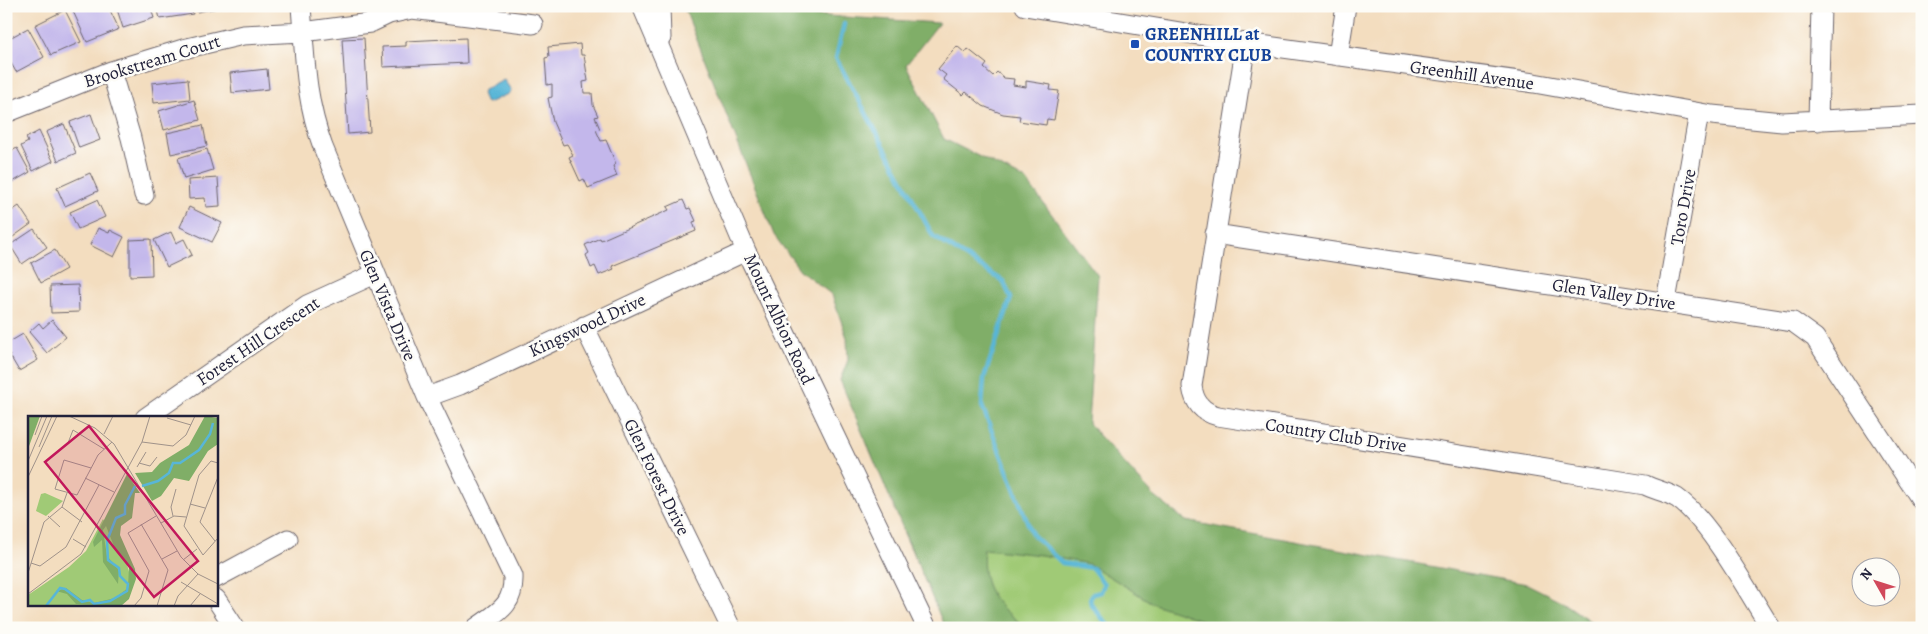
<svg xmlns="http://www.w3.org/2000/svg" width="1928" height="634" viewBox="0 0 1928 634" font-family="Alegreya,serif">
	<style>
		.green { fill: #a0ca76; stroke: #617658 }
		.forest { fill: #80ae67; stroke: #516851 }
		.water { fill: #58b6d7; stroke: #3d6c89 }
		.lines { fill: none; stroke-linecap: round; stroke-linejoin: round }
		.stream { stroke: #58b6d7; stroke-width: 4.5 }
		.building { fill: #c3b7eb }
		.minor-casing { stroke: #6b6369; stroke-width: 21 }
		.minor { stroke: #fff; stroke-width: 19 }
		.transit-dot { fill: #1a4fb4; stroke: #fdfcf7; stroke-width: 2 }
		.labels { text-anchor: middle; stroke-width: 5; stroke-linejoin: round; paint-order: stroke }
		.transit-label { font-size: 18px; font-weight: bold; fill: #164399; stroke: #fdfcf7; text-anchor: start }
		.street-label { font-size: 18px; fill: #22223b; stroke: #fdfcf7 }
		.inset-river { fill: none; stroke: #58b6d7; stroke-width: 2.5 }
		.inset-road { fill: none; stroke: #9f928a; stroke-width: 1 }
		.view { fill: #c2185b; fill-opacity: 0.15; stroke: #c2185b; stroke-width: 2.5 }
		.inset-edge { fill: none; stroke: #22223b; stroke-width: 2.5 }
	</style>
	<rect width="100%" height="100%" fill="#fdfcf7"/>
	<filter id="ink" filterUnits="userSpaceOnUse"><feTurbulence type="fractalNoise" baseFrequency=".02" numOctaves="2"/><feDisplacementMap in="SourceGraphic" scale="10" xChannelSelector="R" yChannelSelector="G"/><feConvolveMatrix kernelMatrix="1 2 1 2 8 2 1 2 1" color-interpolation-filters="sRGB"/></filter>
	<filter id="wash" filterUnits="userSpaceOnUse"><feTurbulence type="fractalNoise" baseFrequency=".0096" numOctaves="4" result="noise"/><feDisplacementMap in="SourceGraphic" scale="20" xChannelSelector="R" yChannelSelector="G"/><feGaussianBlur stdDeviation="1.12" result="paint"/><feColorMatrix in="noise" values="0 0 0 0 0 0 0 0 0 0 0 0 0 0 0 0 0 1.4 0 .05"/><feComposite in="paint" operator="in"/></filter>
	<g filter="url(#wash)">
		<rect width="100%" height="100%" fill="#f3ddbf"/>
		<path class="green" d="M902 529 1115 553 1394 628H946Z"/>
		<path class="forest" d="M684 7 939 23 906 65 944 139 1026 180 1098 276 1088 423 1154 496 1186 521 1527 584 1561 601 1600 628H1280L1213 624 1154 604 1089 564 1041 555 984 549C980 590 996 605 1027 628H945L840 380 848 360 847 338 832 295 800 270 774 235Z"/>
		<path class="water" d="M504 80 511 90 510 93 488 103 485 102 482 93 484 90Z"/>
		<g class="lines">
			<path class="stream" d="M844 24 836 58 933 236 1003 281 1011 298 984 378 982 406 1032 534 1062 563 1092 568 1104 584 1101 592 1093 594 1090 599 1091 604 1110 628"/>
		</g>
		<g id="blocks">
			<path class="building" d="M78 6H108L119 29 87 42 72 9Z
				M116 6H150L154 18 123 28Z
				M157 6H191L193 14 160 19Z
				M196 6H224V7L197 12Z
				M65 10 81 42 51 55 35 25Z
				M28 28 44 57 16 72 6 54V40Z
				M364 38 370 132 348 134 342 39Z
				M466 38 467 63 383 67 382 47 406 46V41Z
				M580 44 581 55H584L588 81 583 82 584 93H592L593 105 598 116 595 117 600 129 596 130 601 141 606 140 616 164 613 166 617 176 588 188 584 179 580 181 569 157 573 155 567 144 563 145 553 122 548 98 552 97V84L547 85 545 58 549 57 548 47Z
				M957 46 965 53 968 49 987 64 984 68 993 76 997 72 1004 78 1014 79 1013 85 1026 87V81L1051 85 1050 90 1059 91 1054 120 1047 119 1046 125 1019 121 1020 116 1003 114 983 106 966 92 963 95 943 79 946 75 938 69Z
				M267 69 269 89 232 93 230 73Z
				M188 79 190 99 154 103 152 83Z
				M194 100 200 120 164 130 159 111Z
				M91 114 100 140 79 148 70 122Z
				M64 124 76 153 58 161 46 132Z
				M203 125 207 146 171 154 167 133Z
				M39 131 53 161 33 171 21 146 28 142 26 138Z
				M17 148 30 172 11 183 6 174V154Z
				M207 149 213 170 184 179 178 158Z
				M90 173 98 191 65 206 57 188Z
				M218 178 220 206 206 207 205 198 189 199 188 180Z
				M97 200 105 217 78 229 70 212Z
				M683 200 687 209 690 208 696 221 693 222 696 231 612 266 614 269 599 275 595 266 591 268 586 255 589 253 585 245 600 238 601 240 669 210 667 207Z
				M19 206 31 224 6 242V215Z
				M189 207 222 223 212 242 180 227Z
				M98 228 109 233 110 230 124 237 114 257 90 245Z
				M34 229 47 247 22 264 10 245Z
				M171 232 176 243 184 239 192 255 167 267 154 240Z
				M151 239 152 275 130 276V240Z
				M55 250 66 269 41 283 31 263Z
				M78 285 79 312 51 313 50 286Z
				M52 320 66 337 47 353 29 332 39 323 43 328Z
				M23 334 38 360 19 371 6 349V344Z"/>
		</g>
	</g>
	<g filter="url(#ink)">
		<use href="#blocks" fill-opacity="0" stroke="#6b6369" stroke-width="1"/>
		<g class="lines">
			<g class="minor-casing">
				<path id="minor" d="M301 6C305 58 305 98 323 147L427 397 513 576C514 606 498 612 476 628
					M642 6 746 251 927 628
					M660 6 661 38
					M1025 6 1246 43 1534 83 1712 115 1782 122 1922 115
					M1246 43 1192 386C1194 402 1202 412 1218 416L1645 485C1655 490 1667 492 1677 498 1710 521 1748 592 1771 628
					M1338 56 1346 6
					M111 71 131 138 144 195
					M6 113 111 71 183 49 243 35 303 32 370 23 389 14 412 9 533 24
					M1818 121 1821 6
					M1215 234 1793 322 1815 338 1922 501
					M1666 301 1699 113
					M584 326 731 628
					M427 397 460 385 746 251
					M145 418 307 305 375 274
					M216 578 288 539
					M216 599 235 628"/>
			</g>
			<use href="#minor" class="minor"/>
		</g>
	</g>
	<rect class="transit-dot" x="1130" y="39" width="10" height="10" rx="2.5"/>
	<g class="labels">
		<g class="transit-label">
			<text x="1145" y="40">GREENHILL at<tspan x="1145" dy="21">COUNTRY CLUB</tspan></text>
		</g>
		<g class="street-label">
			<text transform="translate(152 61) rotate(-17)" y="6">Brookstream Court</text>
			<text transform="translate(1472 75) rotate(8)" y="6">Greenhill Avenue</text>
			<text transform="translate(1683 207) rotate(-80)" y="6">Toro Drive</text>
			<text transform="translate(1614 294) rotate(9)" y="6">Glen Valley Drive</text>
			<text transform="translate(388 305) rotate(67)" y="6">Glen Vista Drive</text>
			<text transform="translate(779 319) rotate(65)" y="6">Mount Albion Road</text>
			<text transform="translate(587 325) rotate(-25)" y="6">Kingswood Drive</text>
			<text transform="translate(258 341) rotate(-34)" y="6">Forest Hill Crescent</text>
			<text transform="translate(1336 435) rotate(9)" y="6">Country Club Drive</text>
			<text transform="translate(657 477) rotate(64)" y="6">Glen Forest Drive</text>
		</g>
	</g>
	<g transform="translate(28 416)">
		<rect width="190" height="190" fill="#f3ddbf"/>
		<path d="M17 77 35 85 18 100 8 95 13 78ZM75 103 99 148 103 164 91 190H0V179L41 151 58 135Z" fill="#a0ca76"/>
		<path d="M0 0H12L0 33ZM177 0 190 2V28L180 35 161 65 146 62 133 80 124 85 107 57 124 56 132 47 161 29ZM99 58 112 77H107L104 102 93 110 92 119 107 153 108 163 101 183 93 190 48 188 39 178 28 175 38 172 54 184 66 187 87 182 100 172 101 150 86 130 78 110 75 114 79 140 91 154 90 168 75 146 74 124 66 131 65 126Z" fill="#80ae67"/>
		<path class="inset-river" d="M114 70 130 65 141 57 145 47H152L171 34 182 18 185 7M18 190 32 172 37 173 54 186 62 184 66 188 82 185 99 175 100 168 92 160 91 152 80 144 79 125 88 102 97 98V89L107 70"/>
		<path class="inset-road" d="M41 0 67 12 86 28 153 141 170 158 190 168M139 2 163 9M76 18 85 0M7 19 14 0M114 26 145 30 158 19 167 0M40 27 45 14 76 33M11 31 24 0M0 45 19 0M111 47 122 50 129 41M190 47 183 45 171 59 156 110 175 139 190 122M109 51 118 36M63 52 36 44 27 73 49 79 70 39 84 26M0 61 29 0M57 62 86 76M162 88 177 92M34 91 54 106M20 100 32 111M145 100 143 91 148 73M133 107 146 100 158 101M113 108 140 154 129 190M45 123 58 131M187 125 172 106 190 61M134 143 149 135M155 144 169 133M3 147 12 150 38 131 71 69M0 157 16 106 34 91 39 77M153 166 190 188M0 178 53 138 114 26 122 0M106 190 113 182 121 155 100 117 128 100M146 190 150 180 170 158M162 190 172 178"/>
		<path class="view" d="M61 10 170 145 126 181 17 46Z"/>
		<rect width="190" height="190" class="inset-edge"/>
	</g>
	<rect width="1928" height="634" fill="none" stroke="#fdfcf7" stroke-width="25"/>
	<g transform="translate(1876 582) rotate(309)"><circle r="24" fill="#fdfcf7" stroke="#a5a5ac"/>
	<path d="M0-4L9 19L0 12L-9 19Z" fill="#d1495b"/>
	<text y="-8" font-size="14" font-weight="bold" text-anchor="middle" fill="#22223b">N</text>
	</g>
</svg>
